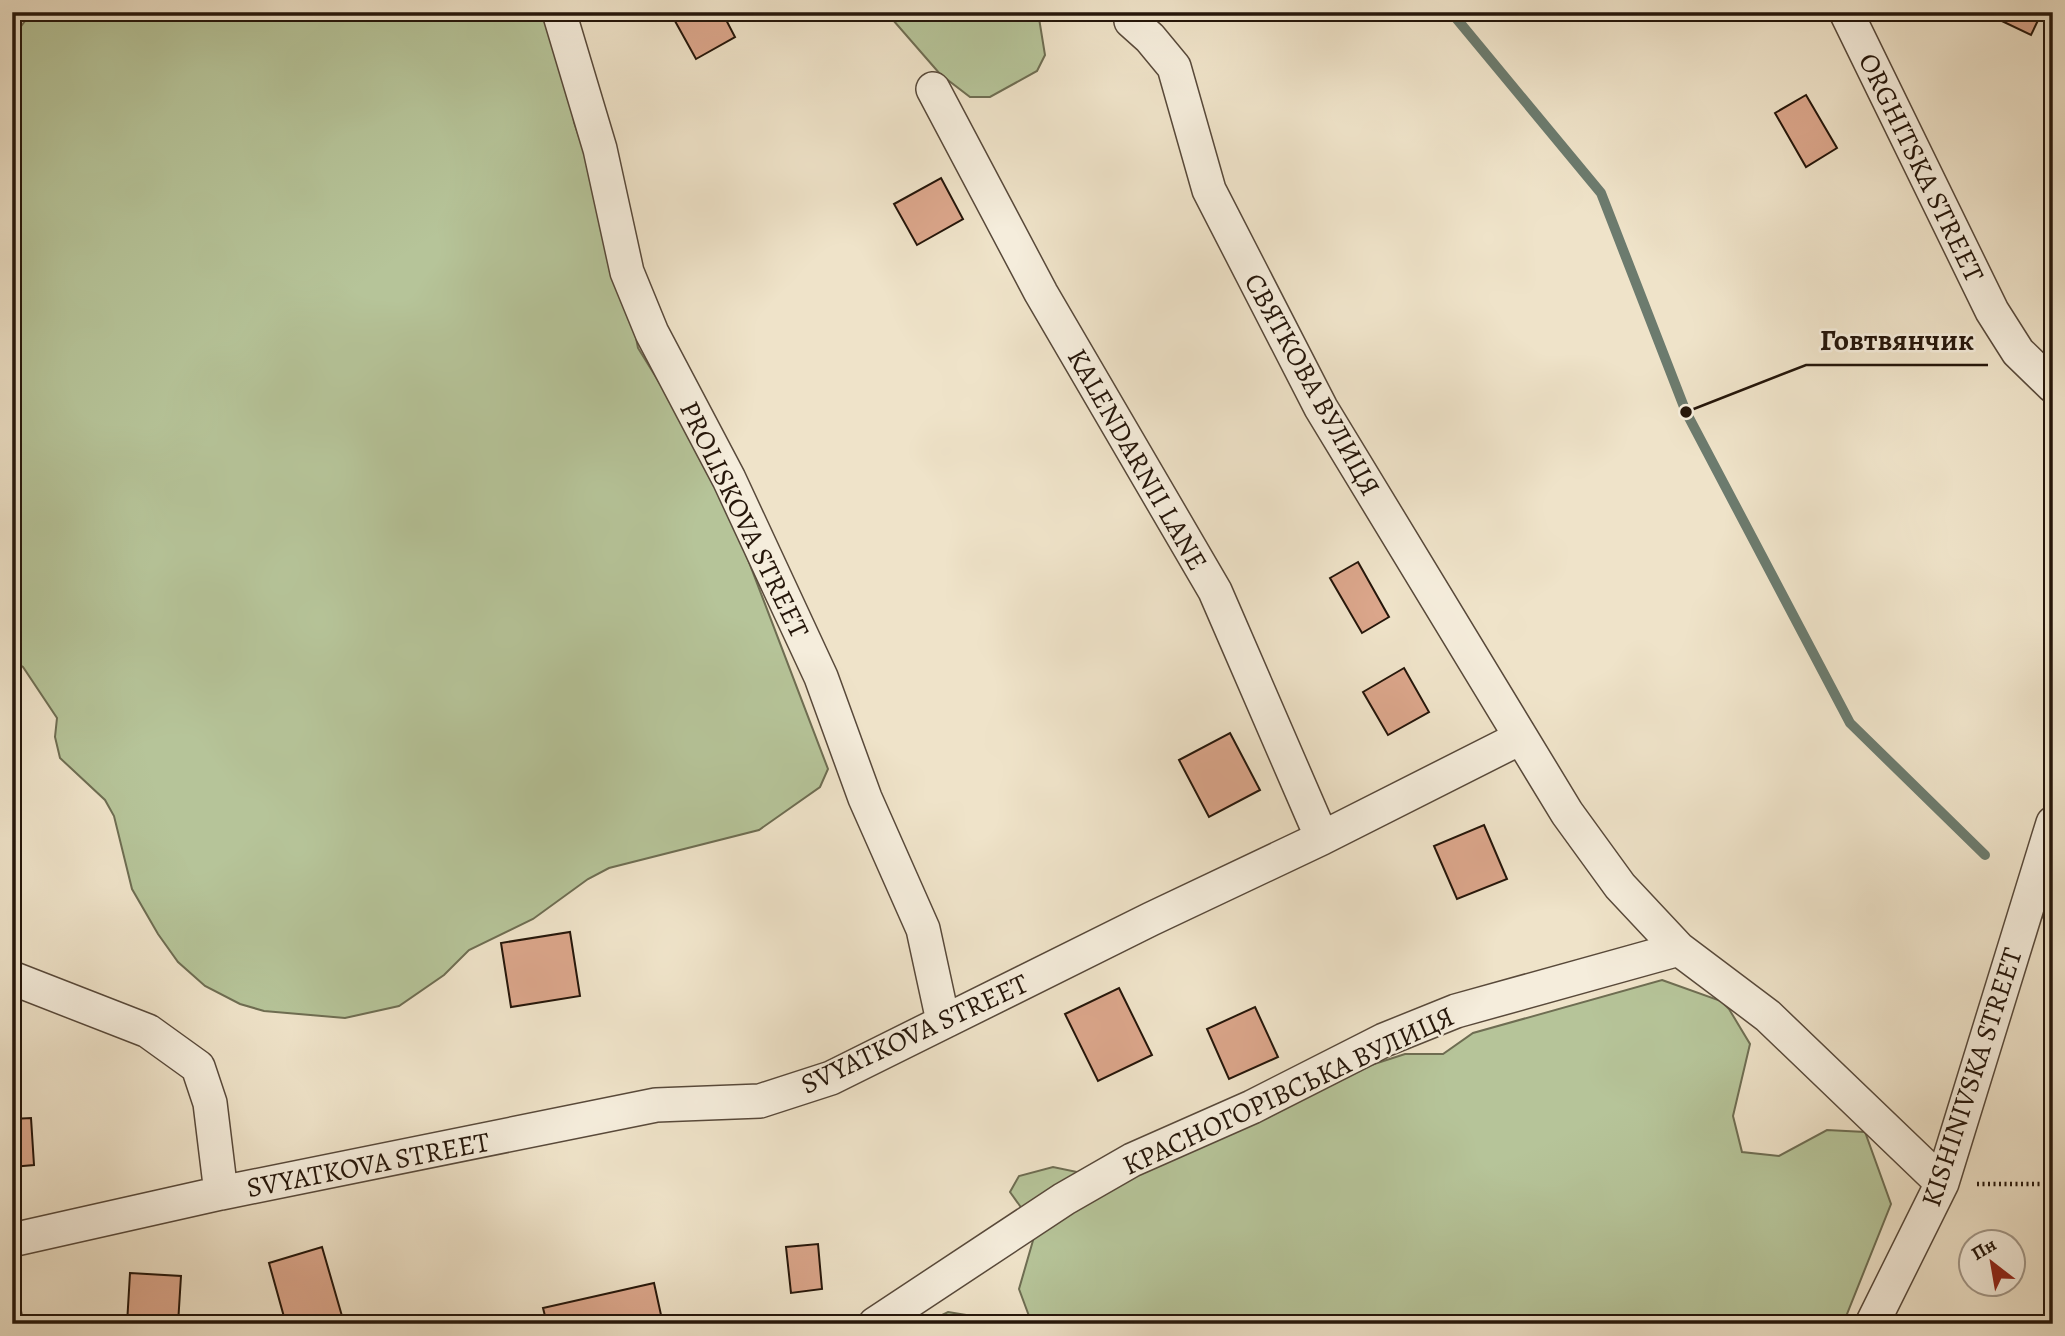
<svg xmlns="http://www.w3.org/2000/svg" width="2065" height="1336" viewBox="0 0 2065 1336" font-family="Alegreya,serif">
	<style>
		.green { fill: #b6c499; stroke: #6e6d52; stroke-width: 2 }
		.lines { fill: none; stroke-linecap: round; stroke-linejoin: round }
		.stream { stroke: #6c7b6e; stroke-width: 10 }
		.building { fill: #dba68b; stroke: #25160a; stroke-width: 2 }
		.minor-casing { stroke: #58493a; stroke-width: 36 }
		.path { stroke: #25160a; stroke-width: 4.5; stroke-dasharray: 2 3.5; stroke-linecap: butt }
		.minor { stroke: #f5eddc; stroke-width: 33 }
		.labels { text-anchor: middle; stroke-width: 5; stroke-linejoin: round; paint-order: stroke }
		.street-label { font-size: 28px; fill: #25160a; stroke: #f5eddc }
		.leader { fill: none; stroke: #25160a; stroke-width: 2.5 }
		.callout-dot { fill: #25160a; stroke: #f5eddc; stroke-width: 2.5 }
		.callout-label { font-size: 30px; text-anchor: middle; font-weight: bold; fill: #25160a; stroke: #f5eddc; stroke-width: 5; stroke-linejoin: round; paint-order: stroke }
	</style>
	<rect width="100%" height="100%" fill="#efe3c9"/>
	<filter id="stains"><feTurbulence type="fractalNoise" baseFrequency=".00286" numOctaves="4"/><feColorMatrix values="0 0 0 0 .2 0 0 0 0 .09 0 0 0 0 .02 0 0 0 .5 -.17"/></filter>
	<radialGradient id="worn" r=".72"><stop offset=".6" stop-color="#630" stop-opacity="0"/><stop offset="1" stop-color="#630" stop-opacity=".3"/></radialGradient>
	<path class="green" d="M32 12H569L565 45 574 122 620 257 638 348 715 473 828 769 820 787 759 830 609 868 588 879 533 919 469 950 444 975 399 1006 345 1018 264 1011 240 1004 205 986 178 962 158 934 132 889 114 816 105 800 60 758 55 737 57 718 23 667 12 660V38Z
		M886 12H1038L1045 55 1037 71 990 97H970L940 74Z
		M1662 980 1721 1001 1729 1009 1750 1044 1733 1116 1742 1152 1779 1156 1827 1130 1865 1132 1891 1204 1843 1324H1032L1019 1289 1034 1237 1030 1220 1010 1192 1019 1176 1053 1167 1120 1181 1365 1067 1405 1054H1443L1473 1033Z
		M948 1312 966 1315 979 1324H924Z
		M452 1317 493 1321 497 1324H428Z"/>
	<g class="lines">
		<path class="stream" d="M1451 12 1601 193 1686 412 1850 723 1985 855
			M2034 903 2053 922"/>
	</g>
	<path class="building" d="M670 12H722L735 37 696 59Z
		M1983 12H2042L2031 35Z
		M1806 95 1837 148 1806 167 1775 113Z
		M941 178 963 219 917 245 894 204Z
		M1358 562 1389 617 1362 633 1330 578Z
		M1404 668 1429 712 1388 735 1363 692Z
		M1230 733 1260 790 1209 817 1179 760Z
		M1484 825 1507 879 1457 899 1434 846Z
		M570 932 580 996 511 1007 501 943Z
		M1119 988 1152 1055 1098 1081 1065 1014Z
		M1255 1007 1278 1057 1229 1079 1207 1029Z
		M31 1118 34 1165 12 1167V1119Z
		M818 1244 822 1289 791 1293 786 1247Z
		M322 1247 342 1316 313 1324H286L269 1263Z
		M130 1273 181 1276 178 1324H127Z
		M654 1283 663 1324H547L543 1308Z
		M12 1291H18L23 1324H12Z"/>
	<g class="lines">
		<g class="minor-casing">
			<path id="minor" d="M559 12 600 149 627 272 652 333 729 479 821 677 865 798 923 929 943 1021
				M1846 12 1992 311 2018 352 2053 386
				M1131 21 1150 38 1174 67 1209 190 1321 408 1567 813 1620 886 1679 949 1768 1016 1942 1183
				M933 89 1041 293 1215 591 1322 838
				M12 978 148 1031 198 1067 210 1103 221 1193 656 1105 760 1101 831 1078 1151 919 1322 838 1520 738
				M12 1240 221 1193
				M875 1324 1064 1199 1132 1160 1252 1107 1384 1040 1456 1011 1679 949
				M1872 1324 1942 1183 2053 823"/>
		</g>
		<path class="path" d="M1977 1184H2053"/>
		<use href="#minor" class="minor"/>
	</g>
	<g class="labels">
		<g class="street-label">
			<text transform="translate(1922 167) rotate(64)" y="10">ORGHITSKA STREET</text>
			<text transform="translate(1313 384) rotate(61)" y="10">СВЯТКОВА ВУЛИЦЯ</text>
			<text transform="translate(1138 459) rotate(60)" y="10">KALENDARNII LANE</text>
			<text transform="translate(745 519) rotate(64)" y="10">PROLISKOVA STREET</text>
			<text transform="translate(914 1033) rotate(-25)" y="10">SVYATKOVA STREET</text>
			<text transform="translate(1971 1077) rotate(-72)" y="10">KISHINIVSKA STREET</text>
			<text transform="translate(1288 1090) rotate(-25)" y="10">КРАСНОГОРІВСЬКА ВУЛИЦЯ</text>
			<text transform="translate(368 1164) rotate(-11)" y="10">SVYATKOVA STREET</text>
		</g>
	</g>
	<path class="leader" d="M1686 412L1806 365H1988"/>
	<circle class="callout-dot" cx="1686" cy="412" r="7"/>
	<g class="callout-label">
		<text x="1897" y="350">Говтвянчик</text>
	</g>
	<rect width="2065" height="1336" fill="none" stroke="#efe3c9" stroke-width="42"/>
	<rect x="14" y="14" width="2037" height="1308" fill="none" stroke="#25160a" stroke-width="3.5"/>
	<rect x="21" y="21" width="2023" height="1294" fill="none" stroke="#25160a" stroke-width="2"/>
	<g transform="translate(1992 1263) rotate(329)"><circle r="33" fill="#f5eddc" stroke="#a29788" stroke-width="2"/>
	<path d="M0-5L12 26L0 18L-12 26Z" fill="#8f2418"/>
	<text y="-10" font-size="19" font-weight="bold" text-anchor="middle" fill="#25160a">Пн</text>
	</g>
	<rect width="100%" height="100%" filter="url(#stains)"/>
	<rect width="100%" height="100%" fill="url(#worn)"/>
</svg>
